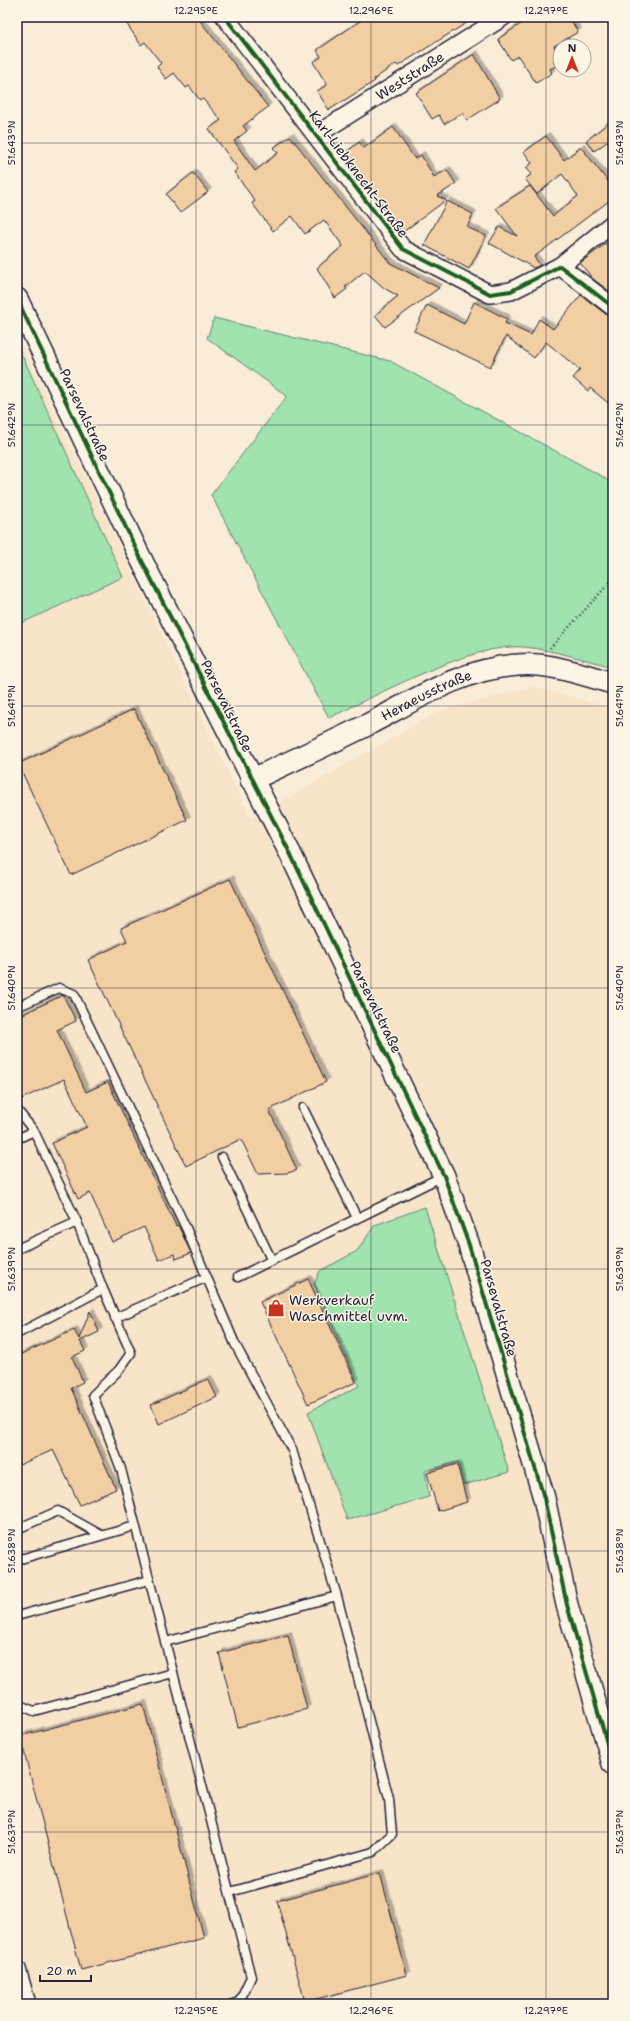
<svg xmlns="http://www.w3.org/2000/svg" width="630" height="2021" viewBox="0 0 630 2021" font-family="'Shantell Sans',sans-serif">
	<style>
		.built { fill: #f8e4c8 }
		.green { fill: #a0e3ae; stroke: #618274 }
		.building { fill: #f2cea3; stroke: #22223b; filter: url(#shadow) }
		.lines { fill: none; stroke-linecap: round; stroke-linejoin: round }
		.service-casing { stroke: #22223b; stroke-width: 11 }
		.minor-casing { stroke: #22223b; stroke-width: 20 }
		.tertiary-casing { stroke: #22223b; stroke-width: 24 }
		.path { stroke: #22223b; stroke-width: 2.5; stroke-dasharray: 1 3; stroke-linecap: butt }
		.service { stroke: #fcf5e5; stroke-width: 8 }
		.minor { stroke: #fcf5e5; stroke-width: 17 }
		.tertiary { stroke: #fcf5e5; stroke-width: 21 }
		.cycleway-casing { stroke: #fcf5e5; stroke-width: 6 }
		.cycleway { stroke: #1b5e20; stroke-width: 4 }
		.ticks { fill: none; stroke: #22223b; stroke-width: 1; stroke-opacity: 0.45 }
		.labels { text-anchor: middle; stroke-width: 3; stroke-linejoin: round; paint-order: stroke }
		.street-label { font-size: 14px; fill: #22223b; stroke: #fcf5e5 }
		.poi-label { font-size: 14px; fill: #22223b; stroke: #fcf5e5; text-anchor: start }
		.neatline { fill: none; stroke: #22223b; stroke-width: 1.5 }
		.ticks-label { font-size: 10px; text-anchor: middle; fill: #22223b }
	</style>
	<defs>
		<filter id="shadow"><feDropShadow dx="3.5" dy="-3.5" stdDeviation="0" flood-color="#0004"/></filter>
	</defs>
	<rect width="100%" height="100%" fill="#faedd8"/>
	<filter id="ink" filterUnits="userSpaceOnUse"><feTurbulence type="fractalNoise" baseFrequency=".025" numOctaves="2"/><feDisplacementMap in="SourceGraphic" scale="8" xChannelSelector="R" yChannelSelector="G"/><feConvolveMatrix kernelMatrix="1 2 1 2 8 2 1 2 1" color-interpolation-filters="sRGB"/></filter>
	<g filter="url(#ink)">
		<path class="built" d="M17 335 251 819 440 711 532 686 613 708V2004H17Z"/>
		<path class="green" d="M214 318 390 361 605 478 613 488V667C584 660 554 650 524 647 473 642 376 696 329 718L211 495 287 396 207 338Z
			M17 344 123 577 17 625Z
			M425 1207 509 1472 464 1485 458 1462 425 1471 429 1497 347 1520 308 1412 359 1386 314 1284 320 1271 357 1251 375 1225Z"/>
		<path class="building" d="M122 17H197L268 107 243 126 247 131 234 141 255 171 278 153 273 148 290 136 390 263 439 288 385 327 375 315 398 296 384 288 365 271 345 287 347 289 335 298 317 268 343 246 324 220 305 234 292 216 273 231 252 203 255 201 234 172 238 169 209 129 221 120 203 99 200 100 189 86 186 88 174 73 166 79 157 67 161 63 145 42 141 45Z
			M366 17H476L398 66 396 64 374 79 375 81 329 110 317 91 327 85 313 62 321 57 317 50Z
			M531 17H569L578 32 554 46 558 57 553 61 556 66 550 69 552 73 536 83 518 56 511 60 498 39Z
			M474 54 500 99 467 120 462 113 444 124 439 115 432 119 416 93Z
			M613 119V138L594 151 586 141Z
			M393 127 415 159 421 155 434 177 447 170 456 184 437 196 446 200 403 232 343 155 359 142 364 148Z
			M546 136 564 160 581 147 613 188V198L534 257 540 265 534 268 489 243 499 227 517 236 496 208 530 186 553 216 578 196 562 174 537 194 525 179 532 174 526 168 532 163 524 152Z
			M193 173 208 192 180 213 166 194Z
			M447 201 473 214 467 227 486 236 469 269 424 245Z
			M608 242 613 249V294L593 279 580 263Z
			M581 295 607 315 613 317V407L590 388 588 391 573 378 580 370 546 342 534 358 506 336 490 367 414 331 427 305 464 324 474 302 507 319 505 323 531 335 539 319 553 329Z
			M134 709 187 820 71 875 18 764Z
			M230 879 326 1082 269 1110 297 1170 287 1173 258 1174 241 1139 186 1166 88 960 127 941 121 928Z
			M63 995 76 1021 57 1030 86 1092 108 1082 176 1226 178 1225 191 1253 176 1259 174 1254 159 1260 144 1227 112 1242 90 1193 78 1199 52 1143 87 1127 64 1079 17 1101V1017Z
			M308 1279 356 1382 308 1404 260 1302Z
			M90 1311 99 1332 80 1341 85 1351 72 1357 83 1382 71 1388 116 1489 80 1505 53 1450 17 1466V1356L74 1330 79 1339Z
			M208 1379 217 1397 159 1424 151 1405Z
			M457 1464 467 1502 438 1511 427 1473Z
			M288 1635 307 1709 238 1727 219 1653Z
			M143 1704 204 1938 81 1970 20 1736Z
			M380 1873 407 1975 305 2002 277 1901Z"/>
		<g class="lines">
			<g class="service-casing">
				<path id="service" d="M17 1007 59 988 74 994 186 1228 235 1344 292 1450 337 1596
					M303 1108 357 1218
					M17 1110 34 1131 77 1222 103 1289 131 1353 119 1370 93 1395 121 1469 251 1977 239 2002 233 2004
					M17 1139 34 1131
					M222 1157 272 1261
					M17 1249 77 1222
					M238 1277 443 1176
					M115 1318 207 1277
					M17 1334 103 1289
					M17 1529 58 1511 101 1535
					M17 1560 135 1526
					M17 1616 149 1580
					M165 1642 337 1596 389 1799 392 1834 373 1852 230 1892
					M17 1704 34 1711 173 1673"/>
			</g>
			<g class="minor-casing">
				<g id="minor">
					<path d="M225 17 403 249 490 294 511 291 560 266 613 307"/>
					<path id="s1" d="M316 135 503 17"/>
					<path d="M560 266 613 223"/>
					<path d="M17 1969 27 2004"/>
				</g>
			</g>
			<g class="tertiary-casing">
				<g id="tertiary">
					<path d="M17 299 138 553 291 855 444 1176 469 1245 544 1498 567 1605 613 1764"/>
					<path id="s2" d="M251 780C290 762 329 744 367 725 415 700 463 668 518 665 549 662 583 675 613 683"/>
				</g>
			</g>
			<path class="path" d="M550 648 613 579"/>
			<use href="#service" class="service"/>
			<use href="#minor" class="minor"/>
			<use href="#tertiary" class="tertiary"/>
			<g class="cycleway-casing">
				<path id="cycleway" d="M225 17 403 249 490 294 511 291 560 266 613 307
					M17 299 138 553 291 855 444 1176 469 1245 544 1498 567 1605 613 1764"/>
			</g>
			<use href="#cycleway" class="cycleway"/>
		</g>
	</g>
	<path class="ticks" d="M21 17V2004M196 17V2004M371 17V2004M546 17V2004M17 143H613M17 425H613M17 706H613M17 988H613M17 1269H613M17 1551H613M17 1832H613"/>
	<defs>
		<g id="shop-bare" transform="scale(1.38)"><path d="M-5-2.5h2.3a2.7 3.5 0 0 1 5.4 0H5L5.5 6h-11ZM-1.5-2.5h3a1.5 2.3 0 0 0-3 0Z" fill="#c8321e" stroke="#fcf5e5" stroke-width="2.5" paint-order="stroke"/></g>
	</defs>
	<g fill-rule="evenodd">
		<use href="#shop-bare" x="276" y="1308"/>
	</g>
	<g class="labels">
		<g class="street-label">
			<text dy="5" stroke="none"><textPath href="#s1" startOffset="111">Weststraße</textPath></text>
			<text transform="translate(359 174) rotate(53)" y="5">Karl-Liebknecht-Straße</text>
			<text transform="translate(85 415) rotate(65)" y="5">Parsevalstraße</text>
			<text dy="5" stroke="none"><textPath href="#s2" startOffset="195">Heraeusstraße</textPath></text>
			<text transform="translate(227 706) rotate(64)" y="5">Parsevalstraße</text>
			<text transform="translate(376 1007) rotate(64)" y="5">Parsevalstraße</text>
			<text transform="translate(499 1308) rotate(74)" y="5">Parsevalstraße</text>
		</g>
		<g class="poi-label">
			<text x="289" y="1305">Werkverkauf<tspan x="289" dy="16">Waschmittel uvm.</tspan></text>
		</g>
	</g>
	<rect width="630" height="2021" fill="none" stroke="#fcf5e5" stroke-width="44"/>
	<g transform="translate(572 58)"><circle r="19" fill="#fcf5e5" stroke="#a5a1a1"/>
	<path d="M0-3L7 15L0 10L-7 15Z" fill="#c8321e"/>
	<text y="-6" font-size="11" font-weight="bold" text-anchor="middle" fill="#22223b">N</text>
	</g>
	<path d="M40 1975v6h51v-6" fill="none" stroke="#22223b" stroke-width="2"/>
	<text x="46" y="1975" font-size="12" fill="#22223b" stroke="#fcf5e5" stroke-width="3" paint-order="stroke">20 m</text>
	<rect x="22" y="22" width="586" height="1977" class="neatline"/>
	<g class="ticks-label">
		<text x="196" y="14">12.295°E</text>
		<text x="371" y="14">12.296°E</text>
		<text x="546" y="14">12.297°E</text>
		<text transform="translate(11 143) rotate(-90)" y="4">51.643°N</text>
		<text transform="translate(619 143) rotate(-90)" y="4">51.643°N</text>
		<text transform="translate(11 425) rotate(-90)" y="4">51.642°N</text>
		<text transform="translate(619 425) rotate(-90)" y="4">51.642°N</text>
		<text transform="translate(11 706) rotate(-90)" y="4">51.641°N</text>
		<text transform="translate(619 706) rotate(-90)" y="4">51.641°N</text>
		<text transform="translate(11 988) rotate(-90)" y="4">51.640°N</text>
		<text transform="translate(619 988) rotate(-90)" y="4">51.640°N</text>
		<text transform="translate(11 1269) rotate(-90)" y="4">51.639°N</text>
		<text transform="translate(619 1269) rotate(-90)" y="4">51.639°N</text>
		<text transform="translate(11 1551) rotate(-90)" y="4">51.638°N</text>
		<text transform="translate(619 1551) rotate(-90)" y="4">51.638°N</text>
		<text transform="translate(11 1832) rotate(-90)" y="4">51.637°N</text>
		<text transform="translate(619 1832) rotate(-90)" y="4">51.637°N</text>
		<text x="196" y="2014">12.295°E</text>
		<text x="371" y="2014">12.296°E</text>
		<text x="546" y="2014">12.297°E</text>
	</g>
</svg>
